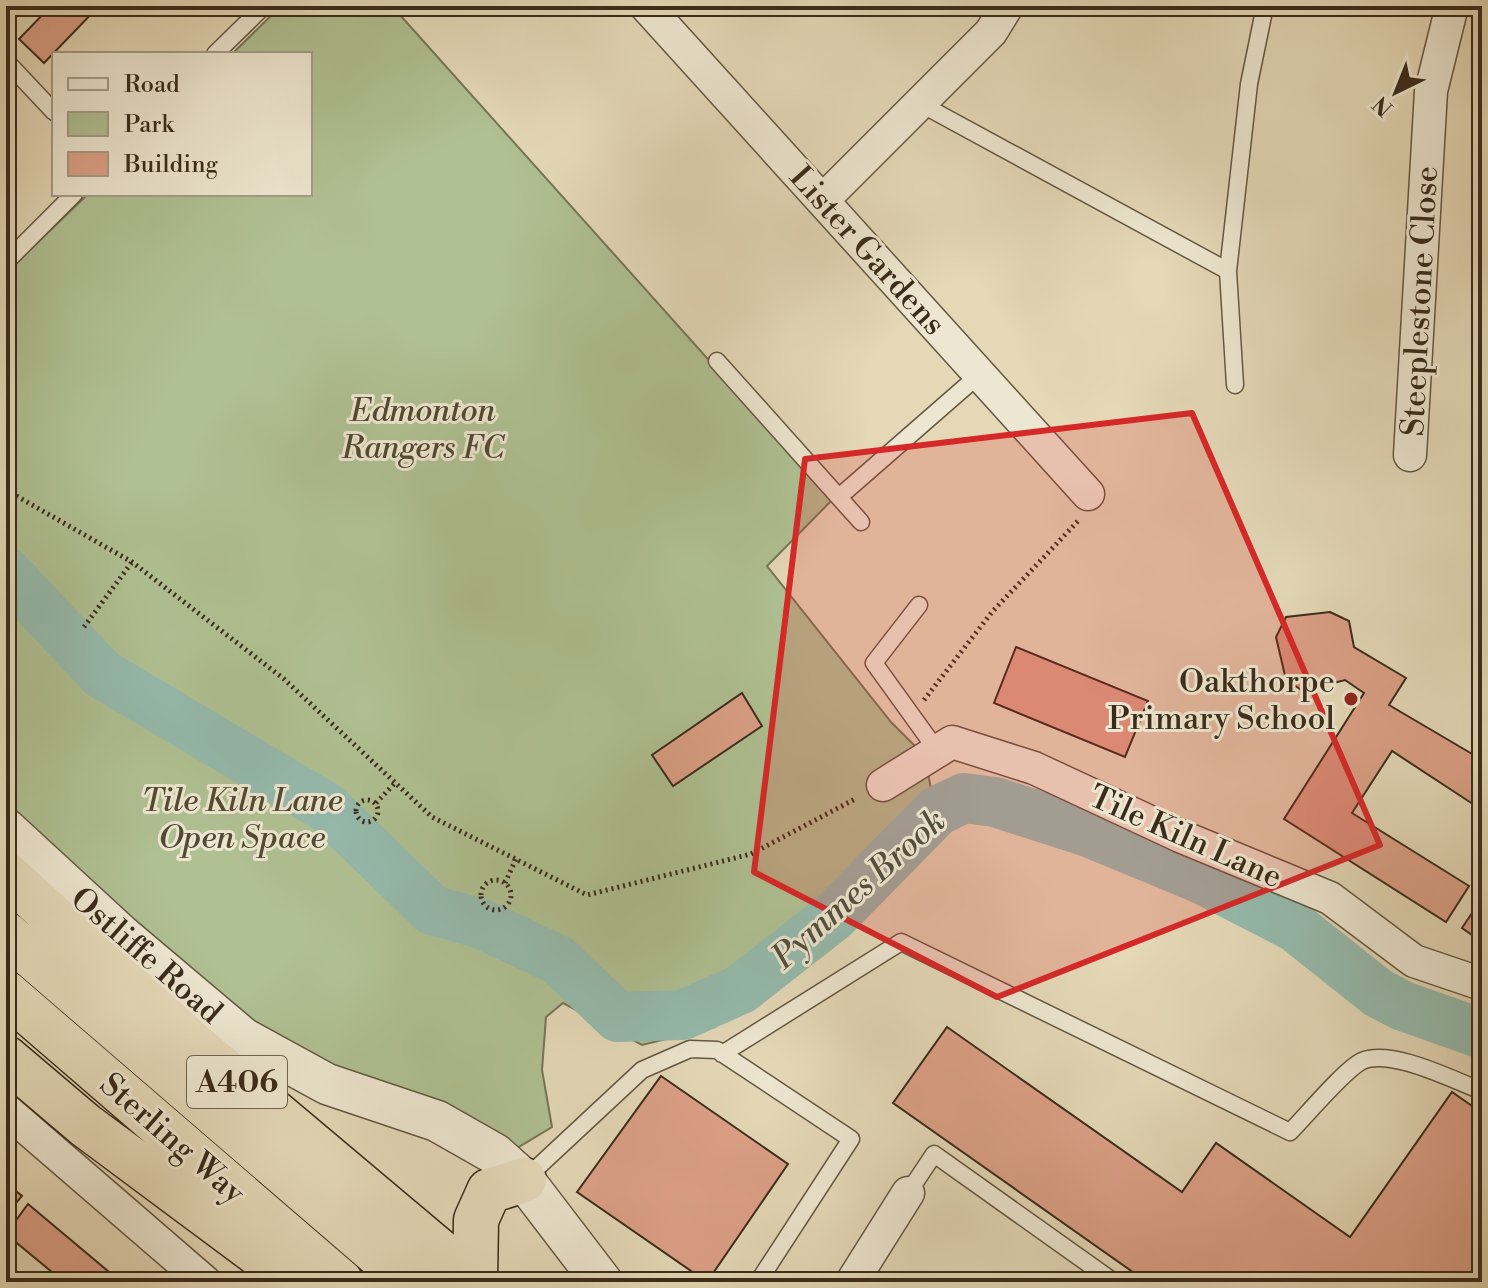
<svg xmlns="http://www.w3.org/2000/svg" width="1488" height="1288" viewBox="0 0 1488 1288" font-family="'Libre Bodoni',serif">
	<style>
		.green { fill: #afc092; stroke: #747656; stroke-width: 2 }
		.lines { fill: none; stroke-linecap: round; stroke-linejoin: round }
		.river { stroke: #95baac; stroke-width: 50 }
		.building { fill: #dca087; stroke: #3a2c1b; stroke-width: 2 }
		.service-casing { stroke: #645742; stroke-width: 19 }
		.minor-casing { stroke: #645742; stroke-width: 35 }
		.tertiary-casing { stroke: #645742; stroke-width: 43 }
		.trunk-casing { stroke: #3a2c1b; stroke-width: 47 }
		.path { stroke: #3a2c1b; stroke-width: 5; stroke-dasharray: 2 4; stroke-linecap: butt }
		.service { stroke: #ede6d0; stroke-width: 16 }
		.minor { stroke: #ede6d0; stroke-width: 32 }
		.tertiary { stroke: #ede6d0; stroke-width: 40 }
		.trunk { stroke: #e4d8b7; stroke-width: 44 }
		.marked { fill: #d62828; fill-opacity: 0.2; stroke: #d62828; stroke-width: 6; stroke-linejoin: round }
		.poi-dot { fill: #8f2418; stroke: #ede6d0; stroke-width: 3 }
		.labels { text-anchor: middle; stroke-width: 6; stroke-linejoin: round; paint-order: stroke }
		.shield { fill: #ede6d0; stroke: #706451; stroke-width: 2 }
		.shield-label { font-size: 30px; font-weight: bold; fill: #3a2c1b }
		.street-label { font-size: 32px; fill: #3a2c1b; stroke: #ede6d0 }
		.park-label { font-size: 32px; font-style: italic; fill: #514a33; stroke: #ede6d0 }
		.poi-label { font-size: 32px; fill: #3a2c1b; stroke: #ede6d0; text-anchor: end }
		.water-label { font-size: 34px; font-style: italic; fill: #51503f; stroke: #ede6d0 }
	</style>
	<rect width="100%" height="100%" fill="#e4d8b7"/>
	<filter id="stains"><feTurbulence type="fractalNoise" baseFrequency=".0025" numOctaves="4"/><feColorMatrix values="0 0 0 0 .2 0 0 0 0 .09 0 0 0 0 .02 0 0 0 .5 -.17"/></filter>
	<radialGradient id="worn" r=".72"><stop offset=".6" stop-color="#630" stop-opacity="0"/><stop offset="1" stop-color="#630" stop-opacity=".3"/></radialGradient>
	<path class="green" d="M281 6H392L833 499 767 566 891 722 925 756 938 828 837 938 715 1027 642 1045 563 1003 546 1017 542 1070 552 1127 512 1151 357 1079 240 1014 47 849 6 808V273L88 194H310V54H232Z"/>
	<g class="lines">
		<path class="river" d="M6 572 102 674 326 807 432 910 482 924 558 960 618 1017 683 1015 741 989 834 916 937 811 964 798 995 802 1088 832 1204 880 1295 927 1378 993 1403 1006 1482 1034"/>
	</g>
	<path class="building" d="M51 6H99L44 63 19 39Z
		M1330 612 1349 621 1354 647 1406 678 1389 705 1479 758 1482 753V810L1392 751 1352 813 1469 886 1446 922 1284 819 1364 693 1345 680 1303 691 1286 680 1276 637 1286 617Z
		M1016 647 1148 701 1125 757 994 703Z
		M742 693 762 726 673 786 652 755Z
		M1482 898V942L1462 928Z
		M947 1027 1182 1192 1216 1143 1350 1237 1452 1092 1482 1113V1282H1147L893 1103Z
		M661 1076 788 1164 707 1282 577 1192Z
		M6 1183 22 1196 6 1215Z
		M28 1204 121 1282H64L6 1234Z"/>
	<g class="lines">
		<g class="service-casing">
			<path id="service" d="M215 54 264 6
				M6 61 54 112
				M921 104 1228 271
				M6 262 74 194
				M717 361 861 522
				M1235 385 1228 271 1249 84 1265 6
				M839 497 980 374
				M919 605 874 663 936 749
				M722 1054 901 942 1290 1132C1306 1116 1344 1070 1362 1061 1391 1048 1453 1080 1482 1091
				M525 1179 642 1070 690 1049 717 1050 851 1139 758 1282
				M908 1193 934 1154 1114 1282"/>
		</g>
		<g class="minor-casing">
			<path id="minor" d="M646 6 1088 494
				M823 200 991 32 1007 6
				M1410 455 1431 91 1452 6
				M883 785 952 742 1034 768 1180 836 1330 898 1414 961 1482 984
				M6 1110 205 1282
				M852 1282 908 1193"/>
		</g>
		<g class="tertiary-casing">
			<path id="tertiary" d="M6 829 121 935 243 1038 327 1084 437 1121 495 1154 524 1180 602 1282"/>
		</g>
		<g class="trunk-casing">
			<path id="trunk" d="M6 874 193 1044 476 1282
				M6 934 410 1282
				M6 993 341 1282
				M6 1058 85 1125 296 1282
				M475 1282 476 1220 489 1191 524 1180"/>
		</g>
		<path class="path" d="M6 490 132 562 284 679 432 817 587 895 751 854 857 798
			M84 627 132 562
			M924 700 992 612 1079 520
			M356 811a11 11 0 1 1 22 0a11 11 0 1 1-22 0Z
			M376 803 395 783
			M481 895a15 15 0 1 1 30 0a15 15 0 1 1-30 0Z
			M505 883 516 859
			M534 1282 536 1279 540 1282"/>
		<use href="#service" class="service"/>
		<use href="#minor" class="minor"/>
		<use href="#tertiary" class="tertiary"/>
		<use href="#trunk" class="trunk"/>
	</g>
	<path class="marked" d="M1192 413 1380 845 997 997 754 872 805 459Z"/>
	<circle class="poi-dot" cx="1351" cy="699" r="8"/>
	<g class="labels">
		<rect class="shield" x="187" y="1056" width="100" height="52" rx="6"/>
		<g class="shield-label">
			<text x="237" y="1092">A406</text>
		</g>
		<g class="street-label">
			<text transform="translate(868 250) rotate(48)" y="11">Lister Gardens</text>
			<text transform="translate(1419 301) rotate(-87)" y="11">Steeplestone Close</text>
			<text transform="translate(1186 836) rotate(24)" y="11">Tile Kiln Lane</text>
			<text transform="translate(147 955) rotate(41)" y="11">Ostliffe Road</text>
			<text transform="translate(173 1138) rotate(41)" y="11">Sterling Way</text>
		</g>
		<g class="park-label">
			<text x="423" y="421">Edmonton<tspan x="423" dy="37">Rangers FC</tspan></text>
			<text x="242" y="811">Tile Kiln Lane<tspan x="242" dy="37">Open Space</tspan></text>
		</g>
		<g class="poi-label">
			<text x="1335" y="692">Oakthorpe<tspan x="1335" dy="37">Primary School</tspan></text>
		</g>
		<g class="water-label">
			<text transform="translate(858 888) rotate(-42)" y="12">Pymmes Brook</text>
		</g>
	</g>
	<rect width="1488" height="1288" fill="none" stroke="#e4d8b7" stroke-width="32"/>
	<rect x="8" y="8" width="1472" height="1272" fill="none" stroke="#3a2c1b" stroke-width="4"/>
	<rect x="16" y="16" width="1456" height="1256" fill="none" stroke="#3a2c1b" stroke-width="2"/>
	<rect x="52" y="52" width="260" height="144" fill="#ede6d0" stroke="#a59c88" stroke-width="2"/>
	<rect x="68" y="78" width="40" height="12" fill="#ede6d0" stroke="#a59c88" stroke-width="2"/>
	<text x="124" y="92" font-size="24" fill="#3a2c1b">Road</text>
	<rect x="68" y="112" width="40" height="24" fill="#afc092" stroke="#a59c88" stroke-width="2"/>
	<text x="124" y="132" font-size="24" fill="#3a2c1b">Park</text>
	<rect x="68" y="152" width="40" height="24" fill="#dca087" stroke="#a59c88" stroke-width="2"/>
	<text x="124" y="172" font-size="24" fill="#3a2c1b">Building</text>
	<g transform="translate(1396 92) rotate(223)" stroke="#ede6d0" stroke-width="6" paint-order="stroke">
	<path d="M0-6L14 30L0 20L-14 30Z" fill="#3a2c1b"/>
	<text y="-12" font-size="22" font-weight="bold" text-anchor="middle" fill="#3a2c1b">N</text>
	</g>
	<rect width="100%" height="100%" filter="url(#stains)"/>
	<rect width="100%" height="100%" fill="url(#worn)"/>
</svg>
